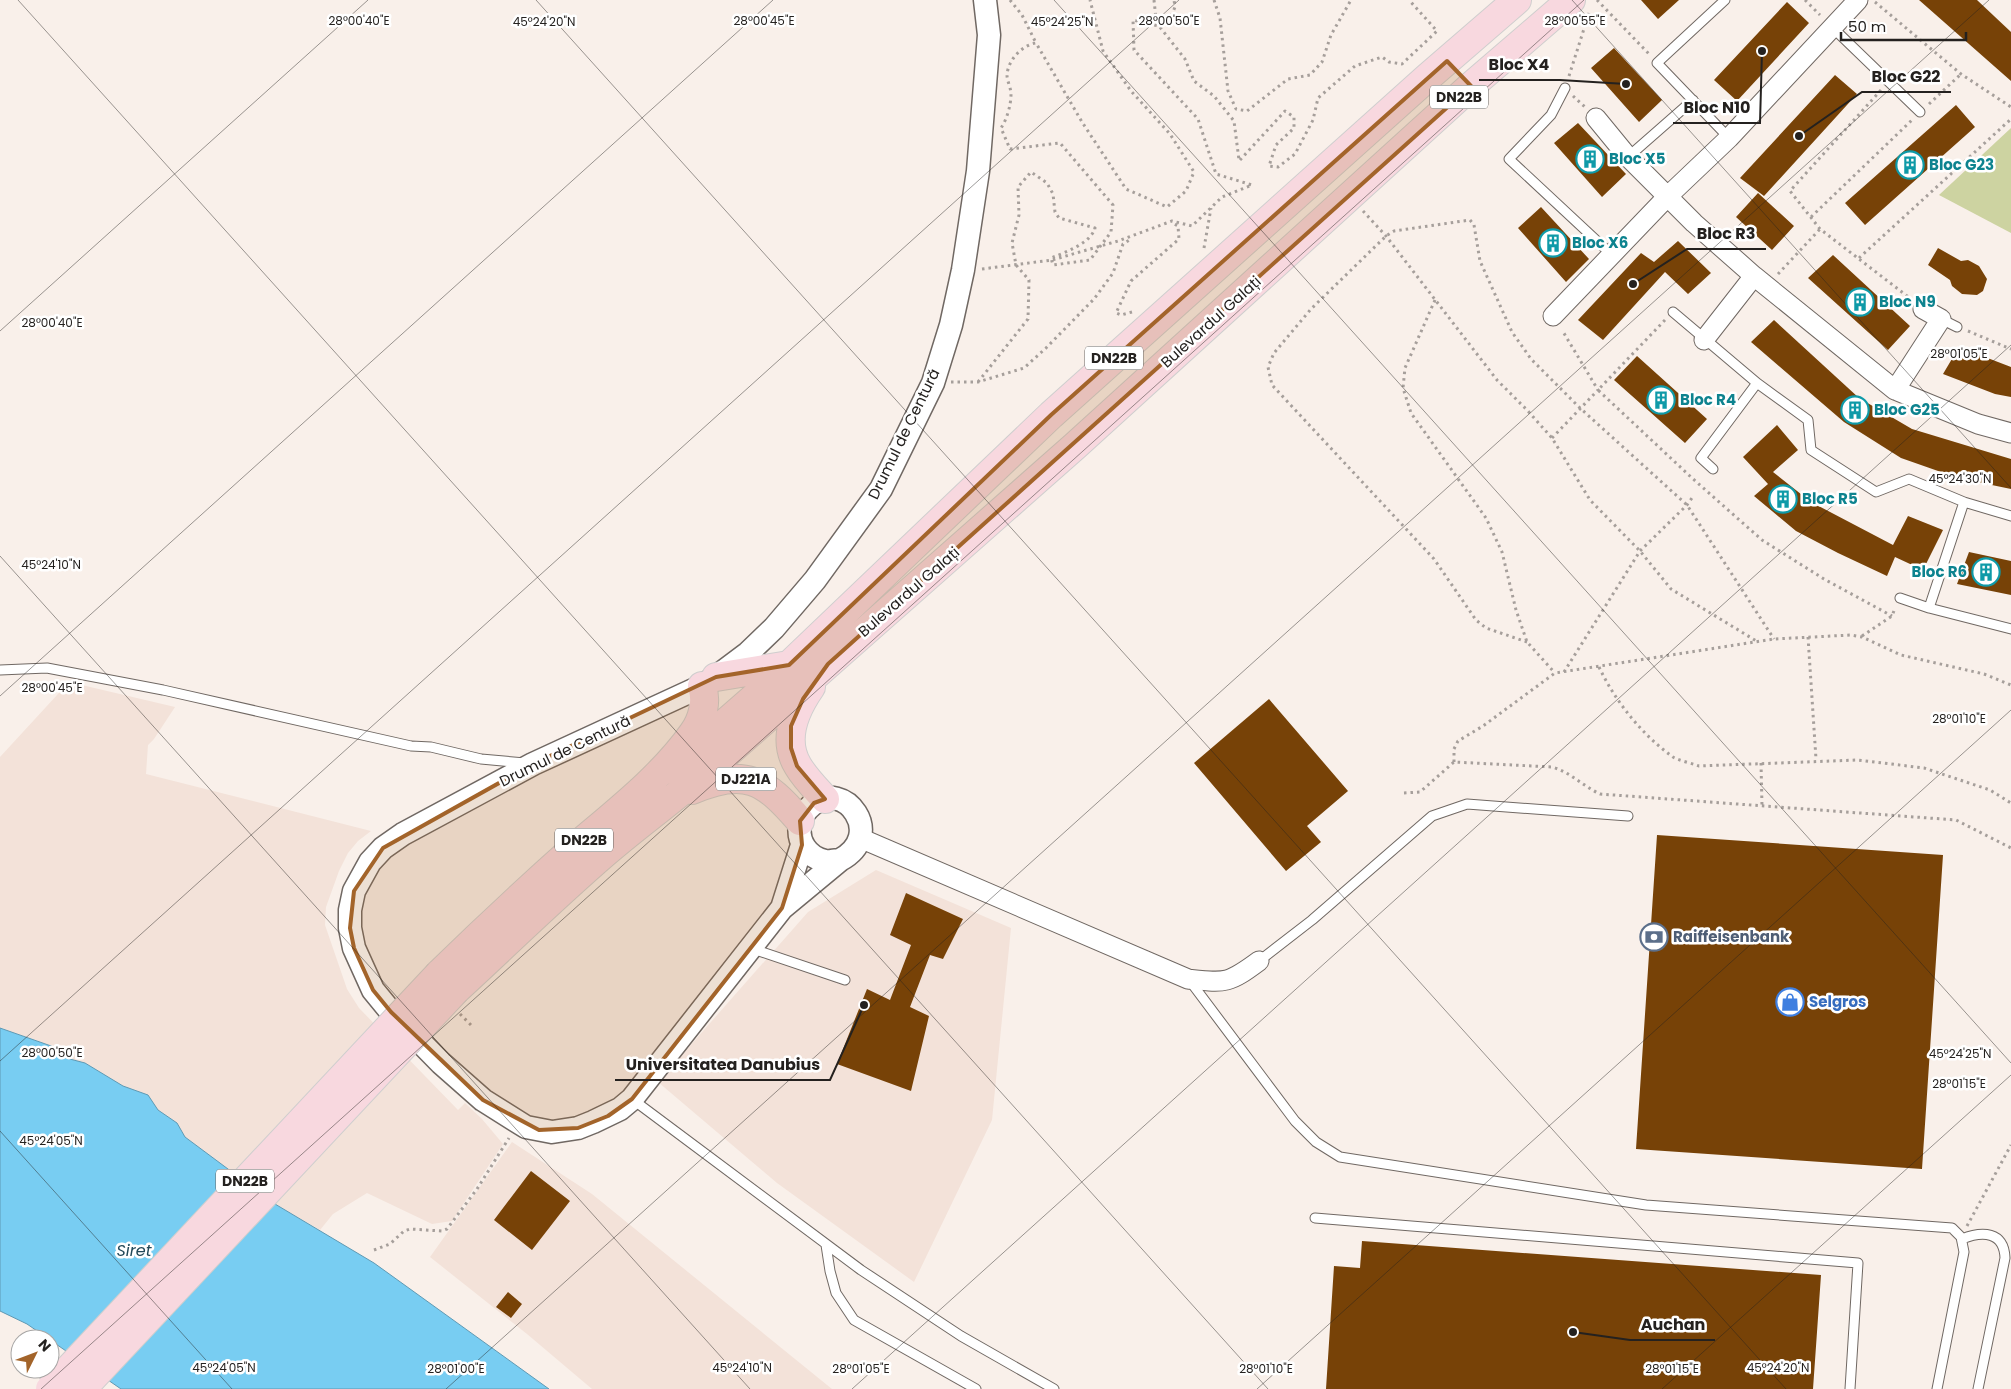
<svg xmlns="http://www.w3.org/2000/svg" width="2011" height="1389" viewBox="0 0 2011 1389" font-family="Poppins,sans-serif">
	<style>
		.built { fill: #f3e2d9 }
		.green { fill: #cdd3a1 }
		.water { fill: #78cdf2; stroke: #5f99b3 }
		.building { fill: #774207 }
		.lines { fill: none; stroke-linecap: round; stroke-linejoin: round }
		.service-casing { stroke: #706863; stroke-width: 11 }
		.minor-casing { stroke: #706863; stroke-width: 21 }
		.tertiary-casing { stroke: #706863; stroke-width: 25 }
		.primary-casing { stroke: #cfcece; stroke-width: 30 }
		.path { stroke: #a69f9b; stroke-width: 3; stroke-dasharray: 2.5 4; stroke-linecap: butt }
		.service { stroke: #fff; stroke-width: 9 }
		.minor { stroke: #fff; stroke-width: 19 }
		.tertiary { stroke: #fff; stroke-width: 22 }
		.primary { stroke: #f8d8df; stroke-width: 28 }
		.primary-bridge-casing { stroke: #cfcece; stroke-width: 30; stroke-linecap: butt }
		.primary-bridge { stroke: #f8d8df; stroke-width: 28 }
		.marked { fill: #a3642a; fill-opacity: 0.2; stroke: #a3642a; stroke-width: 4; stroke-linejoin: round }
		.ticks { fill: none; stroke: #24211f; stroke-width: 1; stroke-opacity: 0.45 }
		.labels { text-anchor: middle; stroke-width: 5; stroke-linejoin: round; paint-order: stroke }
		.shield { fill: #fff; stroke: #666462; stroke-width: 1 }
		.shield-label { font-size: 14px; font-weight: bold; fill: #24211f }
		.culture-label { font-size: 15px; font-weight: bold; fill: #0d838f; stroke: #fff; text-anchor: start }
		.street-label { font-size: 15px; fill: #24211f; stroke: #fff }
		.service-label { font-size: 15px; font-weight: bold; fill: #4e5e75; stroke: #fff; text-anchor: start }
		.shop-label { font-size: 15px; font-weight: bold; fill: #366cbe; stroke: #fff; text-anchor: start }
		.water-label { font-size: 16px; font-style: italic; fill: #224858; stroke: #fff }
		.ticks-label { font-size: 12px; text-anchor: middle; fill: #24211f; stroke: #fff; stroke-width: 5; stroke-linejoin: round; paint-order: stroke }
		.leader { fill: none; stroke: #24211f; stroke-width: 2 }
		.callout-dot { fill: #24211f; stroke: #fff; stroke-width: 2 }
		.callout-label { font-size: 16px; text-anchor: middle; font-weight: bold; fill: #24211f; stroke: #fff; stroke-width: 5; stroke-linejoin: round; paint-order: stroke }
	</style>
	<rect width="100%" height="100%" fill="#f9f0ea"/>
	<path class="built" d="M69 682 175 707 154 739 148 745 146 774 371 831 358 841 348 853 339 871 326 907 325 925 347 989 359 1008 458 1110 465 1103 482 1119 503 1144 452 1221 432 1224 367 1193 333 1214 320 1230 275 1204 185 1137 177 1123 158 1110 148 1095 123 1086 85 1063 66 1058 38 1041 0 1028V757Z
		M876 870 1011 928 992 1120 914 1282 777 1183 658 1082 808 912Z
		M512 1142 592 1194 832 1389H592L527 1334 430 1257Z"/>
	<path class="green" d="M2011 128V233L1939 195Z"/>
	<path class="water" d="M0 1028 54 1047 66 1058 85 1063 123 1086 148 1095 158 1110 177 1123 185 1137 275 1204 374 1263 549 1389H121L27 1324 0 1311Z"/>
	<path class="building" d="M1641 0H1679L1658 19Z
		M1919 0H1977L2011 32V81Z
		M1787 2 1809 23 1737 101 1714 80Z
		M1614 48 1662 100 1639 122 1591 68Z
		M1835 75 1857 94 1764 196 1740 178Z
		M1956 105 1975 127 1865 225 1845 203Z
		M1578 123 1626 174 1602 197 1554 143Z
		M1758 193 1794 226 1772 250 1736 217Z
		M1541 207 1589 259 1566 282 1518 228Z
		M1678 241 1711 273 1688 294 1665 272 1603 340 1578 320 1641 253 1654 262Z
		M1938 248 1961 261 1968 260 1979 266 1987 279 1983 291 1977 295 1962 294 1952 286 1950 280 1928 265Z
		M1833 255 1910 326 1888 350 1808 278Z
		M1774 320 1859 398 1912 429 2011 459V489L1958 478 1901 458 1844 422 1751 342Z
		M1959 347 2011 367V397L1995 394 1943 374Z
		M1637 356 1707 419 1685 443 1614 380Z
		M1777 425 1798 450 1773 472 1811 502 1893 545 1908 516 1943 530 1923 570 1895 557 1887 576 1838 553 1796 531 1754 496 1768 484 1743 457Z
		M1969 552 2011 561V595L1957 584Z
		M1269 699 1348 791 1307 826 1321 842 1286 871 1194 763Z
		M1657 835 1943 855 1922 1169 1636 1149Z
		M906 893 963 919 943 959 930 955 910 1007 929 1016 911 1091 837 1064 867 989 890 1000 911 945 890 935Z
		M531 1171 570 1201 532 1250 494 1220Z
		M1362 1241 1821 1275 1813 1389H1326L1334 1266 1360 1268Z
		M508 1292 522 1304 511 1318 496 1307Z"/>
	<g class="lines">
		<g class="service-casing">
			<path id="service" d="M1725 0 1657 63 1729 138
				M1832 27 1920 112
				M1565 88 1551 115 1509 159 1611 254
				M1628 157 1693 100
				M1673 312 1757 383 1701 458 1713 469
				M1941 319 1957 327
				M1757 383 1808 420 1811 450 1876 492 1909 479 1964 502
				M1900 598 1929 608 1964 502 2011 516
				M1929 608 2011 629
				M0 670 47 668 163 690 411 746 431 747 481 759 525 763
				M753 949 845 980
				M1259 961 1312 920 1432 816 1467 804 1628 816
				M1190 981 1295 1121 1316 1142 1340 1157 1646 1205 1952 1228 1961 1237 1964 1252 1937 1389
				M632 1099 861 1270 961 1336 1054 1389
				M1315 1218 1858 1263 1850 1389
				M1962 1239C1982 1231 2004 1231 2005 1258L1978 1389
				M826 1245 830 1271 836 1293 854 1320 976 1389"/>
		</g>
		<g class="minor-casing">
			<path id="minor" d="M1596 118 1628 157 1694 223 1754 276 1895 390 1978 424 2011 433
				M1553 316 1668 196 1729 138 1858 0
				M1704 340 1754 276
				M1895 390 1941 319 1923 309
				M860 838 1188 979C1226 983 1228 984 1259 961"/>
		</g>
		<g class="tertiary-casing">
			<path id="tertiary" d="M840 860C835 860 829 862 825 861 807 857 797 841 800 824 801 816 806 810 812 805 844 778 887 835 840 860L782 908 632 1099 620 1109 593 1122 578 1128 552 1132 526 1127 483 1100 441 1063 391 1012 373 990 354 948 350 928V910L354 891 370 862 383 848 403 834 533 764 702 686 716 677 748 653 774 628 815 580 881 489 933 383 951 325 963 270 978 171 989 35 985 0
				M782 908 802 845"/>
		</g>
		<g class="primary-casing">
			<path id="primary" d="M716 677 789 665
				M811 687C795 710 782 740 798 766 805 778 816 789 825 799
				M658 774 701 744 765 688 1051 415 1428 77 1517 0
				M692 790C745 767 765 780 800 821
				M439 974C483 931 527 890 573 849 615 813 661 778 693 733 703 719 707 701 702 686
				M456 990C506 944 554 897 605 853 641 822 679 795 715 764L1075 446 1471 86 1571 0"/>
		</g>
		<path class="path" d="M1010 0 1022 15 1036 43
			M1154 0 1156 19 1169 22 1175 7 1174 0
			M1214 0 1220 18 1228 91 1236 109 1247 111 1288 79 1310 75 1322 62 1331 35 1351 0
			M1597 0 1650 55
			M1805 0 1820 15
			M1875 2 1961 74 2011 107
			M1569 76 1589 13
			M1881 90 1790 191 1820 229 1911 299
			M1573 96 1585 107
			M1929 104 1961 74
			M1240 160 1285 111 1294 117V128L1276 145 1269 166 1278 167 1295 154 1313 120 1318 98 1355 66 1382 57 1389 62 1402 64 1437 31 1409 0
			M1363 211 1386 236 1497 380 1527 410 1552 438 1590 500 1640 551 1671 589 1758 642
			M1811 217 1912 120
			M1204 248 1211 208
			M1859 258 2011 119
			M982 269 1052 260 1118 241 1172 221 1192 226 1222 197 1252 185 1216 174 1198 119 1134 50 1133 20 1159 26 1185 59 1194 81 1214 96 1234 121 1239 160
			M1778 274 1820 229
			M1435 300 1405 368 1403 388 1411 413 1486 518 1502 552 1516 610 1527 642 1555 673
			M1132 312 1121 315 1116 313 1131 281 1179 239 1178 226 1172 223
			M1665 320 1598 390 1692 478 1762 540 1824 579 1892 616
			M1968 331 2011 349
			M951 382H978L1024 368 1046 348 1094 299 1113 273 1123 244 1131 239
			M978 382 1028 319 1029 280 1016 265 1012 243 1019 215 1018 187 1031 172 1047 183 1053 194 1055 212 1059 218 1095 228C1091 243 1066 252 1051 258L1053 265 1090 260 1111 232 1113 205 1060 143 1010 149 1001 128C1007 119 1011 105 1011 94 1011 88 1007 81 1007 75 1008 60 1022 45 1036 43L1082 122 1126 189 1167 207 1186 191 1194 172 1170 134 1131 91 1103 51 1090 0
			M1552 438 1598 390 1562 330
			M1862 636 1892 616 1895 608
			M1808 637 1816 759
			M1527 642 1486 628 1476 620 1434 559 1272 385 1268 367 1274 353 1311 309 1386 236 1394 231 1470 220 1474 225 1480 261 1512 332 1531 359 1580 408 1687 505 1774 639
			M1599 667C1615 701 1642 735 1673 757 1680 761 1691 763 1699 766L1858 760 1924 768 1990 790 2011 803
			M1564 672 1640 551 1687 505 1692 498
			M1454 762V749L1458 741 1483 726 1555 673 1774 639 1851 635 1862 637 1901 655 1984 674 2011 685
			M1761 763 1762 806
			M1404 793 1420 792 1454 762 1552 767C1570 772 1583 786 1600 794L1956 820 2011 848
			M460 1014 472 1026
			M1967 1226 2011 1145
			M374 1250 390 1244 404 1231 410 1229 442 1231 447 1229 477 1189 509 1138"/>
		<use href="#service" class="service"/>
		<use href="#minor" class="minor"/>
		<use href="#tertiary" class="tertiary"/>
		<use href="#primary" class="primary"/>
		<g class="primary-bridge-casing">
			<path id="primary-bridge" d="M50 1389 439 974
				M82 1389 456 990"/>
		</g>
		<use href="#primary-bridge" class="primary-bridge"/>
	</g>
	<path class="marked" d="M1447 61 1471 86 828 664 803 699 791 726V748L797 766 825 799 814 803 800 821 802 845 782 908 632 1099 608 1116 578 1128 539 1130 483 1100 391 1012 373 990 354 948 350 928 354 891 383 848 533 764 716 677 789 665 1051 415Z"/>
	<path class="ticks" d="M18 0 1268 1389M536 0 1786 1389M1054 0 2011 1063M1572 0 2011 488M0 331 368 0M0 556 750 1389M0 696 773 0M0 1061 1179 0M0 1131 232 1389M41 1389 1584 0M446 1389 1989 0M852 1389 2011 345M1257 1389 2011 710M1662 1389 2011 1075"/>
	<defs>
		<g id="building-ring" transform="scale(1.4375)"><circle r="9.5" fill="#fff" stroke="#0f9aa8" stroke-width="1.5"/><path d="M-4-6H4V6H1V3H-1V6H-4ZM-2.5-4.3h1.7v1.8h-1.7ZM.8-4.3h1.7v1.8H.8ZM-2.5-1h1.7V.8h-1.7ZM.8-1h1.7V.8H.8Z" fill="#0f9aa8"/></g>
		<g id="bank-ring" transform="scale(1.4375)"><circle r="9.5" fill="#fff" stroke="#5c6f8a" stroke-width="1.5"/><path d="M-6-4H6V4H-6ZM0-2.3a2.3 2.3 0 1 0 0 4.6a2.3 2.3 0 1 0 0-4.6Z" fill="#5c6f8a"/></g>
		<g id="shop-ring" transform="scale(1.4375)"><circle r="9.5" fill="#fff" stroke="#3f7fe0" stroke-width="1.5"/><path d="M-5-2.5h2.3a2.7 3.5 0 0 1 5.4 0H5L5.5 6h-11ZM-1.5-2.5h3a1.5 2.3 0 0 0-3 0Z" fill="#3f7fe0"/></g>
	</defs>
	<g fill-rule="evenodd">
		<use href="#building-ring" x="1590" y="159"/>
		<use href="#building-ring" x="1910" y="165"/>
		<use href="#building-ring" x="1553" y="243"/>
		<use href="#building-ring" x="1860" y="302"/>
		<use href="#building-ring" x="1661" y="400"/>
		<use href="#building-ring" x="1855" y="410"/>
		<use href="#building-ring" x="1783" y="499"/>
		<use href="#building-ring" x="1986" y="572"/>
		<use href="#bank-ring" x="1654" y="937"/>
		<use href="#shop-ring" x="1790" y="1002"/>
	</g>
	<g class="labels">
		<g class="shield">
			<rect x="1430" y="85.5" width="58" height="23" rx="4"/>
			<rect x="1085" y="346.5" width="58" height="23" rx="4"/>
			<rect x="716" y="767.5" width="60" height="23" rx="4"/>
			<rect x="555" y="828.5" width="58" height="23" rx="4"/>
			<rect x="216" y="1169.5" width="58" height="23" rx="4"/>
		</g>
		<g class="shield-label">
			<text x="1459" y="102">DN22B</text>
			<text x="1114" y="363">DN22B</text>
			<text x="746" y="784">DJ221A</text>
			<text x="584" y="845">DN22B</text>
			<text x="245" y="1186">DN22B</text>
		</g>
		<g class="culture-label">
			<text x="1609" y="164">Bloc X5</text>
			<text x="1929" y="170">Bloc G23</text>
			<text x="1572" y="248">Bloc X6</text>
			<text x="1879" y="307">Bloc N9</text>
			<text x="1680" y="405">Bloc R4</text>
			<text x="1874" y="415">Bloc G25</text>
			<text x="1802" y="504">Bloc R5</text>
			<text x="1967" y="577" text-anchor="end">Bloc R6</text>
		</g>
		<g class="street-label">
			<text transform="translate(1211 322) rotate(-42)" y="5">Bulevardul Galați</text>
			<text transform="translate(904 434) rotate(-64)" y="5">Drumul de Centură</text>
			<text transform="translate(909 592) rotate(-41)" y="5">Bulevardul Galați</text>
			<text transform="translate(565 751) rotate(-26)" y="5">Drumul de Centură</text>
		</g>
		<g class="service-label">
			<text x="1673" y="942">Raiffeisenbank</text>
		</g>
		<g class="shop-label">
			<text x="1809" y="1007">Selgros</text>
		</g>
		<g class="water-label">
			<text x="134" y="1256">Siret</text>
		</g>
	</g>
	<g class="ticks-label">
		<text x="764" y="25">28°00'45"E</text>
		<text x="1575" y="25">28°00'55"E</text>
		<text x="359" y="25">28°00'40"E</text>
		<text x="1169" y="25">28°00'50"E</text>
		<text x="544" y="26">45°24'20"N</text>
		<text x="1062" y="26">45°24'25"N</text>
		<text x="52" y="327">28°00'40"E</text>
		<text x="1959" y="358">28°01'05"E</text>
		<text x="1960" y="483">45°24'30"N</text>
		<text x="51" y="569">45°24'10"N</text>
		<text x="52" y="692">28°00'45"E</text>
		<text x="1959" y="723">28°01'10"E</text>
		<text x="52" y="1057">28°00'50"E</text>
		<text x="1960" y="1058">45°24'25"N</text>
		<text x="1959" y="1088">28°01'15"E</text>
		<text x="51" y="1145">45°24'05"N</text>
		<text x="224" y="1372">45°24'05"N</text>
		<text x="742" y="1372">45°24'10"N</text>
		<text x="1778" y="1372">45°24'20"N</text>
		<text x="456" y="1373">28°01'00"E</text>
		<text x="861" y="1373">28°01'05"E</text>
		<text x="1266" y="1373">28°01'10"E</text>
		<text x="1672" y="1373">28°01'15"E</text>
	</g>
	<path class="leader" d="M1626 84L1560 80H1479M1799 136L1862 92H1951M1762 51L1760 123H1673M1633 284L1687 249H1766M864 1005L830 1080H615M1573 1332L1630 1340H1715"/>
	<g class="callout-dot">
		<circle cx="1626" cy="84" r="5"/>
		<circle cx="1799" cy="136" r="5"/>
		<circle cx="1762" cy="51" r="5"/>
		<circle cx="1633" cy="284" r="5"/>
		<circle cx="864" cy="1005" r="5"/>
		<circle cx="1573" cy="1332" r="5"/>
	</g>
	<g class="callout-label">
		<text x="1519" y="70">Bloc X4</text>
		<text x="1906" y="82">Bloc G22</text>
		<text x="1717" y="113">Bloc N10</text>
		<text x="1726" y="239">Bloc R3</text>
		<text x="723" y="1070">Universitatea Danubius</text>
		<text x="1673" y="1330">Auchan</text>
	</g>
	<g transform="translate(35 1354) rotate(48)"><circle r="24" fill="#ffffff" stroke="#a7a6a5"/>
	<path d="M0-4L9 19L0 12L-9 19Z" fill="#a3642a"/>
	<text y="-8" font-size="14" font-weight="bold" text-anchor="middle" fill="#24211f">N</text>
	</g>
	<path d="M1841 32v8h125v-8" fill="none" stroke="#24211f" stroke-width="2.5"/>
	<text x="1848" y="32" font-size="15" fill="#24211f" stroke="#ffffff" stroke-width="4" paint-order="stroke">50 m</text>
</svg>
